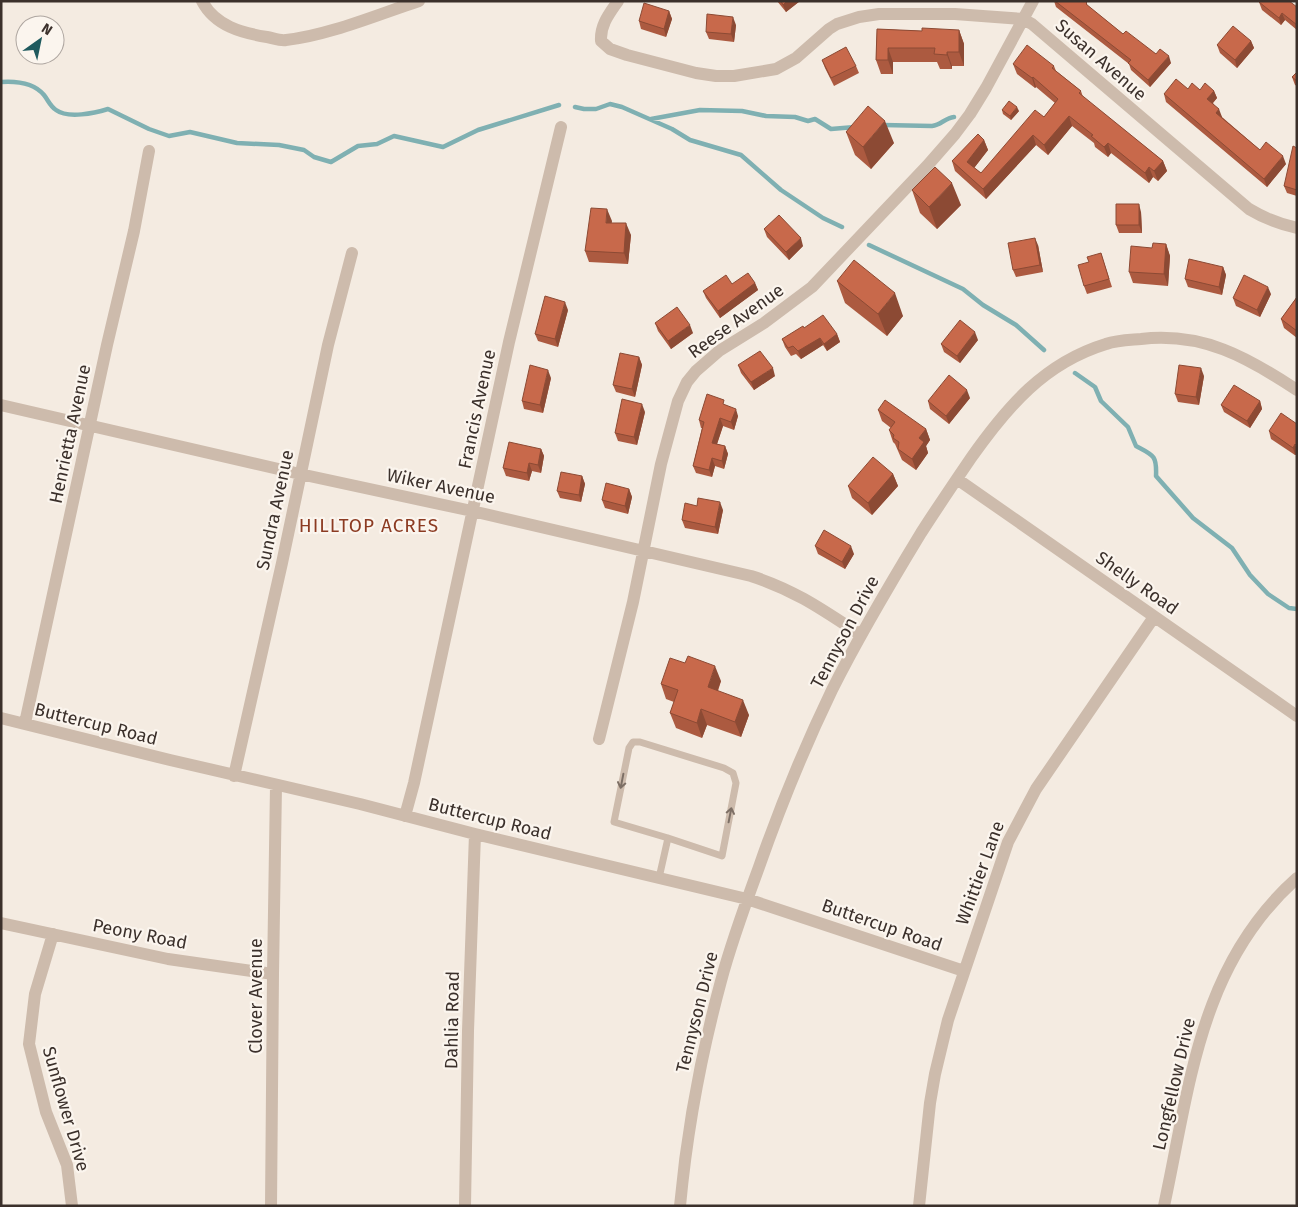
<svg xmlns="http://www.w3.org/2000/svg" width="1298" height="1207" viewBox="0 0 1298 1207" font-family="'Fira Sans',sans-serif">
	<style>
		.lines { fill: none; stroke-linecap: round; stroke-linejoin: round }
		.stream { stroke: #7fb0b2; stroke-width: 4.5 }
		.lane { stroke: #cdbbac; stroke-width: 7 }
		.street { stroke: #cdbbac; stroke-width: 12 }
		.wall { fill: #ac5a40 }
		.shaded-wall { fill: #8c4a34 }
		.building { fill: #c8694b; stroke: #8c4a34 }
		.oneway { stroke: #7d6f65 }
		.labels { text-anchor: middle; stroke-width: 4.5; stroke-linejoin: round; paint-order: stroke }
		.street-label { font-size: 18px; fill: #3b302b; stroke: #fbf5ee }
		.neighbourhood-label { font-size: 19px; letter-spacing: 1px; fill: #8c3b22; stroke: #fbf5ee }
	</style>
	<rect width="100%" height="100%" fill="#f4ebe1"/>
	<g class="lines">
		<path class="stream" d="M1 82C16 81 34 83 44 95 48 100 50 106 56 110 68 119 95 113 108 109L149 129 169 136 190 132 237 143 279 145 304 150 314 157 331 162 358 146 377 144 394 136 443 147 478 130 559 105
			M575 107 584 109H596L610 104 622 107 672 129 690 140 741 155 781 190 823 218 842 227
			M651 119 700 110 742 111 766 116 795 117 808 121 815 119 831 129 855 127
			M883 125 932 126C941 125 945 118 954 117
			M869 245 963 289 983 305 1016 325 1044 350
			M1075 373 1095 387 1101 401 1128 427 1136 446C1153 455 1157 455 1156 476L1193 518 1232 548 1250 575 1268 594 1289 608 1297 609"/>
		<path class="lane" d="M659 878 668 838 722 856 736 783 733 773 724 768 640 742H633L629 748 614 822 668 838"/>
		<path class="street" d="M202 1C215 26 242 33 267 37 273 38 280 41 286 40 327 36 379 14 419 1
			M618 1C609 14 600 25 601 41L610 49 627 55 696 73 716 76H734L776 69 796 58 829 29 837 24 859 17 879 14H955L1023 19 1032 24 1249 209C1264 218 1279 224 1297 228
			M1 405 300 474 472 511 751 576C795 590 823 610 861 635
			M957 479 1297 716
			M1 718 170 760 360 804 475 834 747 899 964 971
			M25 723 107 345 134 231 149 151
			M599 739 633 602 661 464 678 401 687 382 696 371 719 351 764 323 812 287 927 166 955 134 970 114 986 88 1033 1
			M234 776 282 563 328 345 352 253
			M405 816 414 783 509 342 561 127
			M1 923 168 959 273 974
			M53 934 35 994 29 1044 46 1112 67 1165 72 1206
			M271 1206 273 974 276 786
			M465 1206 468 1031 475 834
			M680 1206C687 1130 701 1055 721 981 731 943 745 905 759 867 780 807 804 748 832 690 859 636 890 584 921 533 937 508 954 483 971 458 1007 407 1044 363 1106 344 1117 340 1129 340 1141 339 1203 332 1247 357 1297 390
			M919 1206 930 1103 935 1074 948 1020 1008 842 1036 789 1154 617
			M1164 1206C1190 1086 1199 965 1297 878"/>
	</g>
	<path class="wall" d="M777 1H800L786 12Z
		M1054 1H1085L1088 6 1123 34 1171 63 1150 87 1131 70 1129 64 1056 7Z
		M1259 2 1297 7V30L1285 20 1281 25 1262 10Z
		M669 11 672 19 666 37 641 29 639 21Z
		M736 25 734 42 709 39 706 32Z
		M877 29 922 31 959 30 964 44V66H952V69H940L937 62H893V74H881L876 60Z
		M1251 41 1254 48 1237 68 1220 53 1217 45Z
		M822 60 856 66 859 73 834 86 825 68Z
		M1013 64 1054 66 1056 71 1081 91 1083 97 1163 161 1167 171 1158 181 1153 177 1149 183 1111 153 1108 157 1095 147 1094 143 1072 126 1048 155 1036 145 986 199 955 171 952 161 984 140 988 150 974 168 981 173 1044 117 1055 103 1036 87 1035 88 1017 74Z
		M1297 72V86L1295 85 1292 77Z
		M1188 89 1214 91 1217 98 1213 103 1222 117 1260 150 1286 164 1267 187 1166 102 1164 94Z
		M1002 110 1019 111 1011 120 1003 114Z
		M846 132 894 143 871 169 855 155Z
		M1297 148V196L1287 193 1284 186Z
		M912 190 961 205 937 229 920 213Z
		M1141 212 1142 233H1119L1116 225Z
		M612 221 611 223 631 235 628 264 589 262 585 251Z
		M764 229 803 246 789 260 767 237Z
		M1166 244 1170 256 1168 286 1133 283 1129 272 1152 248Z
		M1038 245 1043 272 1016 277 1013 270Z
		M1101 253 1112 287 1087 294 1084 286 1089 262Z
		M1223 267 1226 275 1222 295 1188 287 1185 279Z
		M837 281 903 316 887 336 845 303Z
		M755 283 758 290 720 318 706 298 703 291Z
		M1271 294 1260 317 1236 306 1233 298Z
		M1297 297V338L1284 328 1281 319Z
		M568 310 558 347 538 341 535 334Z
		M655 323 693 333 671 349 658 331Z
		M804 328 837 334 840 342 827 351 823 345 801 359 796 354 791 356 785 347 782 339Z
		M978 340 960 363 944 352 941 344Z
		M639 357 642 365 635 397 616 392 613 385Z
		M738 365 775 376 754 390 741 373Z
		M1204 376 1199 405 1178 402 1175 394Z
		M551 378 543 413 524 409 522 401Z
		M970 398 949 424 930 409 928 401Z
		M1260 401 1262 409 1250 428 1224 412 1221 405Z
		M726 405 738 416 734 430 723 426 717 444 725 446 728 454 724 469 715 466 712 477 696 473 693 466 702 428H701L699 420Z
		M878 410 926 429 930 440 926 446 928 453 916 470 902 460 895 444 893 442 889 430 891 428 882 421Z
		M645 412 637 445 618 441 615 433Z
		M1297 424V454L1295 455 1271 439 1269 431Z
		M541 449 544 456 541 473 532 471 529 481 506 476 503 468Z
		M893 474 898 486 872 515 852 498 848 486Z
		M582 476 585 484 581 502 560 498 557 491Z
		M629 489 632 497 628 514 605 508 602 500Z
		M723 510 718 534 685 528 682 520Z
		M815 546 854 554 845 569 818 554Z
		M721 681 718 691 749 715 741 737 707 725 702 738 676 728 670 713 674 702 666 699 661 684Z"/>
	<path class="shaded-wall" d="M787 1H800L786 12 783 5Z
		M669 11 672 19 666 37 664 29Z
		M1282 13 1285 20 1281 25 1279 18Z
		M733 17 736 25 734 42 731 34Z
		M959 30 964 44V66L959 52Z
		M1251 41 1254 48 1237 68 1235 60Z
		M888 48 893 62V74L888 60Z
		M947 52 952 66V69L947 55Z
		M1169 56 1171 63 1150 87 1148 80Z
		M1033 77 1036 87 1035 88 1032 78Z
		M1214 91 1217 98 1210 106 1207 99Z
		M1017 107 1019 111 1011 120 1010 116Z
		M1219 109 1222 117 1219 121 1216 113Z
		M1069 116 1072 126 1048 155 1044 145Z
		M885 121 894 143 871 169 863 147Z
		M1033 135 1036 145 986 199 983 189Z
		M984 140 988 150 971 172 967 162Z
		M1108 143 1111 153 1108 157 1104 147Z
		M1283 156 1286 164 1267 187 1264 179Z
		M1163 161 1167 171 1158 181 1154 171Z
		M1149 167 1153 177 1149 183 1145 173Z
		M952 183 961 205 937 229 929 207Z
		M1139 204 1141 212 1142 233 1139 225Z
		M607 209 612 221 610 234 606 223Z
		M626 223 631 235 628 264 624 253Z
		M801 238 803 246 789 260 786 252Z
		M1035 238 1038 245 1043 272 1040 265Z
		M1166 244 1170 256 1168 286 1164 274Z
		M1223 267 1226 275 1222 295 1219 287Z
		M755 283 758 290 720 318 718 311Z
		M1268 287 1271 294 1260 317 1257 310Z
		M895 293 903 316 887 336 878 314Z
		M565 302 568 310 558 347 555 339Z
		M690 325 693 333 671 349 668 341Z
		M975 332 978 340 960 363 957 356Z
		M837 334 840 342 827 351 824 344Z
		M820 338 823 345 801 359 798 351Z
		M639 357 642 365 635 397 632 389Z
		M773 368 775 376 754 390 751 382Z
		M1201 368 1204 376 1199 405 1196 397Z
		M548 370 551 378 543 413 540 405Z
		M967 390 970 398 949 424 946 416Z
		M1260 401 1262 409 1250 428 1247 421Z
		M642 404 645 412 637 445 634 437Z
		M736 409 738 416 734 430 731 422Z
		M720 418 723 426 715 450 712 443Z
		M926 429 930 440 926 446 928 453 916 470 912 459 919 438Z
		M1295 444 1297 450V454L1295 455 1293 448Z
		M725 446 728 454 724 469 722 461Z
		M541 449 544 456 541 473 538 465Z
		M712 458 715 466 712 477 709 470Z
		M529 463 532 471 529 481 527 473Z
		M893 474 898 486 872 515 868 503Z
		M582 476 585 484 581 502 579 495Z
		M629 489 632 497 628 514 625 506Z
		M720 502 723 510 718 534 715 527Z
		M851 546 854 554 845 569 842 562Z
		M715 666 721 681 713 702 708 687Z
		M743 700 749 715 741 737 735 722Z
		M701 709 707 725 702 738 697 723Z"/>
	<path class="building" d="M781 1H787L783 5Z
		M1055 1H1085L1087 3 1086 4 1123 34 1126 31 1156 54 1160 49 1169 56 1148 80 1128 63 1131 60Z
		M1260 1H1289L1297 7V25L1282 13 1279 18 1259 2Z
		M644 3 669 11 664 29 639 21Z
		M707 14 733 17 731 34 706 32Z
		M1233 26 1251 41 1235 60 1217 45Z
		M922 28 959 30V52H947V55L934 54 935 48H888V60H876L877 29 922 31Z
		M1027 45 1054 66 1052 68 1081 91 1079 93 1163 161 1154 171 1149 167 1145 173 1108 143 1104 147 1091 136 1093 135 1069 116 1044 145 1033 135 983 189 952 161 978 134 984 140 967 162 981 173 1035 110 1044 117 1058 99 1033 77 1032 78 1013 64Z
		M846 47 856 66 831 78 822 60Z
		M1297 72V81L1292 77Z
		M1176 79 1188 89 1192 83 1200 90 1205 83 1214 91 1207 99 1219 109 1216 113 1260 150 1266 142 1283 156 1264 179 1164 94Z
		M1009 101 1017 107 1010 116 1002 110Z
		M868 106 885 121 863 147 846 132Z
		M1293 146 1297 148V190L1284 186Z
		M935 167 952 183 929 207 912 190Z
		M1116 204H1139V225H1116Z
		M591 208 607 209 606 223H626L624 253 585 251Z
		M779 215 801 238 786 252 764 229Z
		M1035 238 1040 265 1013 270 1008 243Z
		M1153 243 1166 244 1164 274 1129 272 1131 246 1152 248Z
		M1101 253 1109 279 1084 286 1078 265 1089 262 1087 257Z
		M1189 259 1223 267 1219 287 1185 279Z
		M854 260 895 293 878 314 837 281Z
		M748 273 755 283 718 311 703 291 726 275 732 284Z
		M1244 275 1268 287 1257 310 1233 298Z
		M545 296 565 302 555 339 535 334Z
		M1297 297V331L1281 319Z
		M677 307 690 325 668 341 655 323Z
		M823 315 837 334 824 344 820 338 798 351 793 346 788 348 782 339 803 326 804 328Z
		M960 320 975 332 957 356 941 344Z
		M760 351 773 368 751 382 738 365Z
		M620 353 639 357 632 389 613 385Z
		M530 365 548 370 540 405 522 401Z
		M1179 365 1201 368 1196 397 1175 394Z
		M949 375 967 390 946 416 928 401Z
		M1234 385 1260 401 1247 421 1221 405Z
		M707 394 724 400 723 404 736 409 731 422 720 418 712 443 725 446 722 461 712 458 709 470 693 466 704 422 699 420Z
		M622 399 642 404 634 437 615 433Z
		M885 400 926 429 919 438 924 442 912 459 898 449 899 442 893 438 894 435 889 430 895 422 878 410Z
		M1281 413 1297 424V446L1295 444 1293 448 1269 431Z
		M509 442 541 449 538 465 529 463 527 473 503 468Z
		M873 457 893 474 868 503 848 486Z
		M561 472 582 476 579 495 557 491Z
		M606 483 629 489 625 506 602 500Z
		M698 498 720 502 715 527 682 520 685 503 697 506Z
		M824 530 851 546 842 562 815 546Z
		M688 656 715 666 708 687 743 700 735 722 701 709 697 723 670 713 678 690 661 684 670 658 685 663Z"/>
	<defs><path id="oneway-shaft" d="M-6 0H5M1.5-3L5.5 0L1.5 3" fill="none" stroke-width="1.6" stroke-linecap="round" stroke-linejoin="round" transform="scale(1.25)"/></defs>
	<g class="oneway">
		<use href="#oneway-shaft" transform="translate(622 781) rotate(101)"/>
		<use href="#oneway-shaft" transform="translate(730 815) rotate(-79)"/>
	</g>
	<g class="labels">
		<g class="street-label">
			<text transform="translate(1101 60) rotate(41)" y="6">Susan Avenue</text>
			<text transform="translate(736 321) rotate(-36)" y="6">Reese Avenue</text>
			<text transform="translate(477 409) rotate(-78)" y="6">Francis Avenue</text>
			<text transform="translate(70 434) rotate(-78)" y="6">Henrietta Avenue</text>
			<text transform="translate(441 486) rotate(12)" y="6">Wiker Avenue</text>
			<text transform="translate(275 510) rotate(-78)" y="6">Sundra Avenue</text>
			<text transform="translate(1137 583) rotate(35)" y="6">Shelly Road</text>
			<text transform="translate(845 632) rotate(-62)" y="6">Tennyson Drive</text>
			<text transform="translate(96 724) rotate(14)" y="6">Buttercup Road</text>
			<text transform="translate(490 819) rotate(14)" y="6">Buttercup Road</text>
			<text transform="translate(980 873) rotate(-70)" y="6">Whittier Lane</text>
			<text transform="translate(882 925) rotate(19)" y="6">Buttercup Road</text>
			<text transform="translate(140 934) rotate(11)" y="6">Peony Road</text>
			<text transform="translate(256 996) rotate(-90)" y="6">Clover Avenue</text>
			<text transform="translate(697 1012) rotate(-76)" y="6">Tennyson Drive</text>
			<text transform="translate(452 1020) rotate(-89)" y="6">Dahlia Road</text>
			<text transform="translate(1174 1084) rotate(-77)" y="6">Longfellow Drive</text>
			<text transform="translate(66 1109) rotate(74)" y="6">Sunflower Drive</text>
		</g>
		<g class="neighbourhood-label">
			<text x="369" y="532">HILLTOP ACRES</text>
		</g>
	</g>
	<rect width="1298" height="1207" fill="none" stroke="#3b302b" stroke-width="5"/>
	<g transform="translate(40 40) rotate(33)"><circle r="24" fill="#fbf5ee" stroke="#aea6a0"/>
	<path d="M0-4L9 19L0 12L-9 19Z" fill="#1f5a5e"/>
	<text y="-8" font-size="14" font-weight="bold" text-anchor="middle" fill="#3b302b">N</text>
	</g>
</svg>
